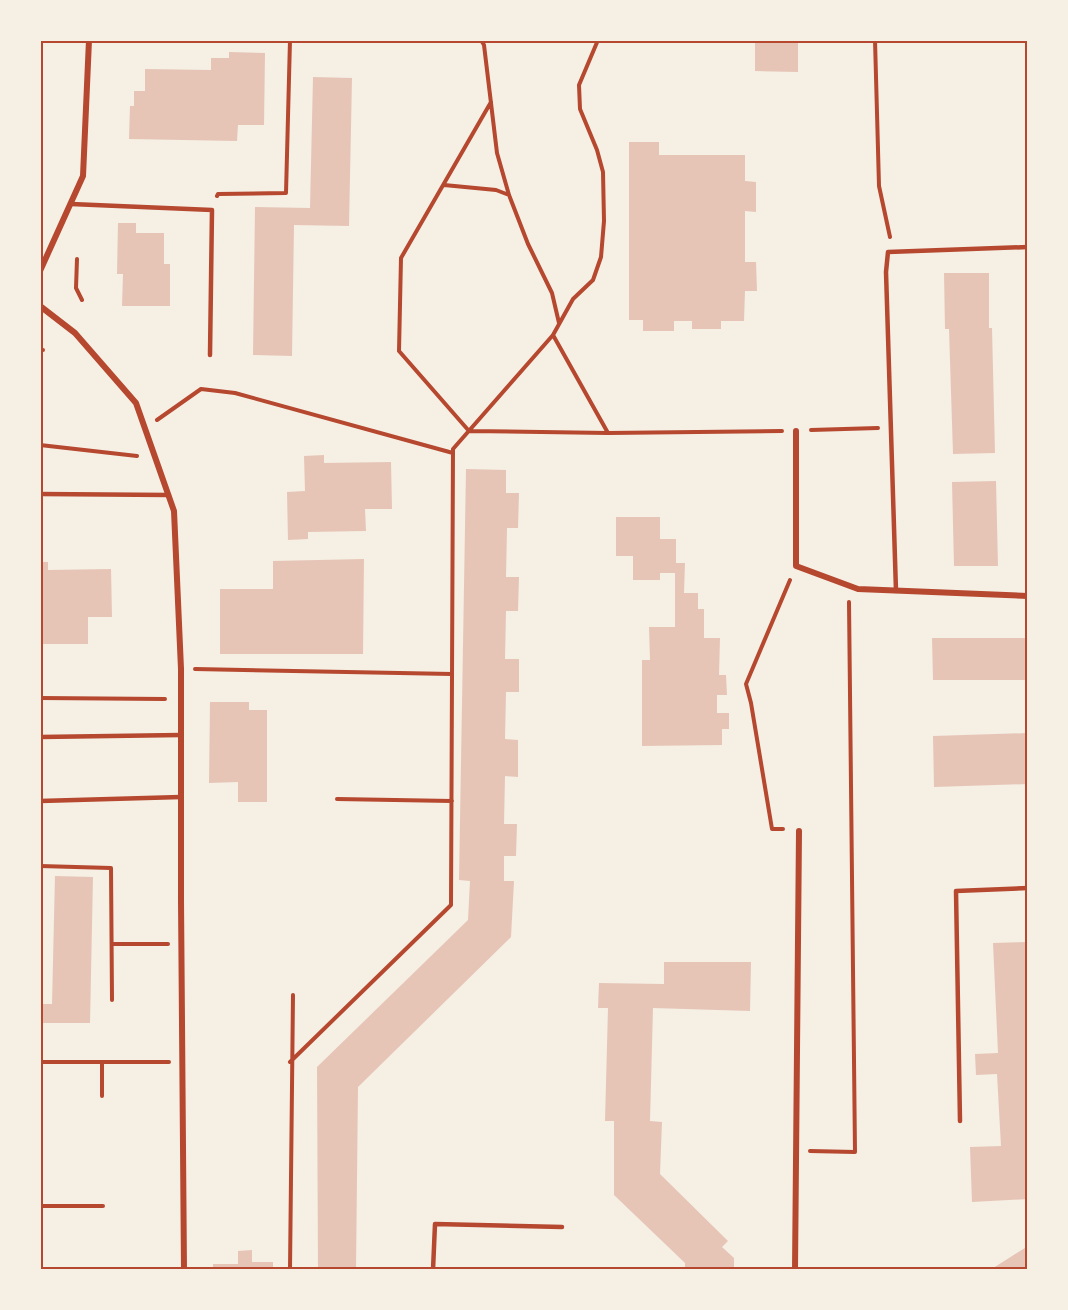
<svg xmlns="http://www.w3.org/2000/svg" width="1068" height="1310" viewBox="0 0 1068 1310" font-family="'Public Sans',sans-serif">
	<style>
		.building { fill: #e6c5b7 }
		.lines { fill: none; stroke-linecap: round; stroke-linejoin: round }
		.path { stroke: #b5482f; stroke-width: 4 }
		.service { stroke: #b5482f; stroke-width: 4.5 }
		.minor { stroke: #b5482f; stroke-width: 6 }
		.neatline { fill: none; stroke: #b5482f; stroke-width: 2 }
	</style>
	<rect width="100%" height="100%" fill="#f6efe4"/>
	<path class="building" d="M755 40H798V72L755 71Z
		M229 52 265 53 264 125H238L237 141 129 139 130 106H134V91H145V69L211 70V58H229Z
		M313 77 352 78 349 226 294 225 292 356 253 355 255 207 310 208Z
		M629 142H659V155H745V181L756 182V212L745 211V262H756L757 291H745L744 321H721V329H692V321H674V331H643V320H629Z
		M118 223H136V233H164V264H170V306H122L123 274H117Z
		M944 273H989V328H992L995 453 953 454 949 329H945Z
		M324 455V463L391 462 392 509H365L366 531 308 532V539L288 540 287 492 305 491 304 456Z
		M466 469 506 470V493H519L518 528H507L506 577H519L518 611H506L505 659H519V692H506L505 739 518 740V777L505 776 504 824H517L516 856H504V881H514L511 937 358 1087 356 1270H318L317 1067 468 920 470 881 459 880Z
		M996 481 998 566H954L952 482Z
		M616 517H660V539H676V563H685L684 593H698V609H704V638H720L719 675H726L727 695H717V713H729V729H722V745L642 746V660H650L649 627H675V573H660V580H633V556H616Z
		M364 559 363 654H220V589H273V561Z
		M40 562H48V570L111 569 112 617H88V644H40Z
		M932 638H1028V680H933Z
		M210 702H249V710H267V802H238V782L209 783Z
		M1028 733V784L934 787 933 736Z
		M55 876 93 877 90 1023H40V1004H52Z
		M1028 942V1199L972 1202 970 1147 1001 1146 997 1074 976 1075 975 1054 998 1053 993 943Z
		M664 962H751L750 1011 653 1008 650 1121 662 1122 660 1174 728 1241 722 1247 734 1258V1270H685V1263L614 1195V1121H605L608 1008H598L599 983 664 984Z
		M1028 1246V1270H990Z
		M252 1250V1262H273V1270H213V1264H238V1251Z"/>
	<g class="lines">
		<path class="path" d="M481 40 484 45 497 153 509 195 528 244 552 293 559 323
			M875 40 879 186 890 237
			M491 102 401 258 399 351 469 431 608 433 782 431
			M444 185 496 190 509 195
			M217 196 218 194 286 193 290 40
			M77 259 76 288 82 300
			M553 335 608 433
			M40 350H43
			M157 420 201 389 235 393 453 453
			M811 430 878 428
			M40 445 137 456
			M195 669 452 674
			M40 698 165 699
			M337 799 452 801
			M783 829H772L751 703 746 684 790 580
			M40 866 111 868 112 1000
			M112 944H168
			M40 1062H169
			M290 1062 451 905 453 449 553 335 573 299 593 280 601 257 604 221 603 172 597 150 580 109 579 85 598 40
			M102 1096V1062
			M810 1151 855 1152 849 602
			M40 1206H103
			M290 1270 293 995"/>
		<path class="service" d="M71 204 212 210 210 355
			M40 494 169 495
			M896 591 886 272 888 252 1028 247
			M40 737 181 735
			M40 801 181 797
			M960 1121 956 891 1028 888
			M433 1270 435 1224 562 1227"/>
		<path class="minor" d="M40 271 83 176 89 40
			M40 306 75 333 136 403 174 511 181 669V900L184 1270
			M796 431V566L858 589 1028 596
			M795 1270 799 831"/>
	</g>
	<rect width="1068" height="1310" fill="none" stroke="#f6efe4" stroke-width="84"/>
	<rect x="42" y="42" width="984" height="1226" class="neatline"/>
</svg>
